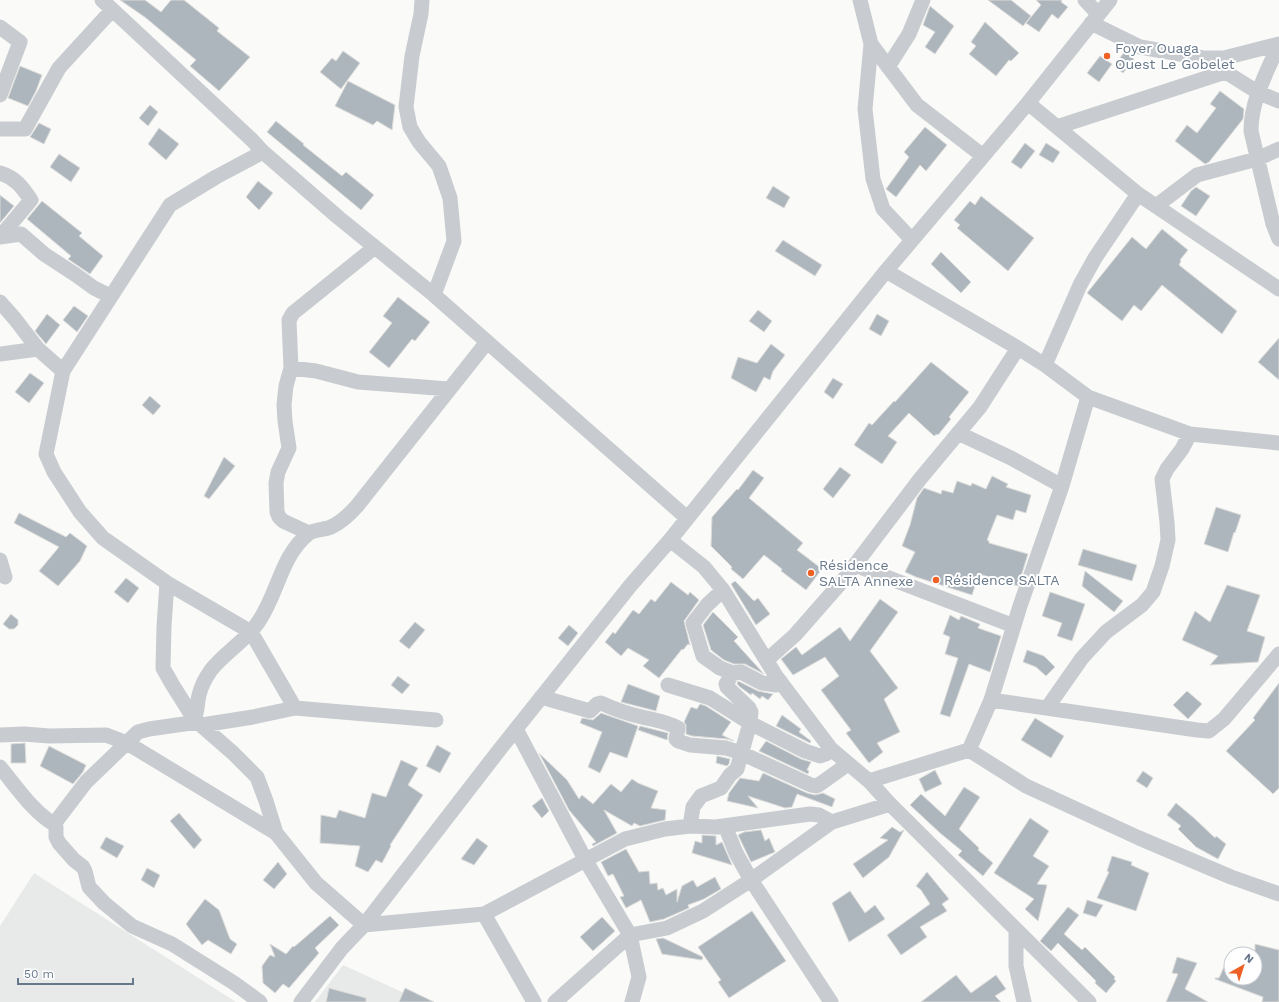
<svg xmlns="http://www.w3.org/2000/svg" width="1279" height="1002" viewBox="0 0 1279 1002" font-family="'Work Sans',sans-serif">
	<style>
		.built { fill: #e8e9e9 }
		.building { fill: #aeb6bd; stroke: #dcdcda }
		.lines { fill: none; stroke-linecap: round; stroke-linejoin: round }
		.minor { stroke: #c8cbcf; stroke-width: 15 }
		.poi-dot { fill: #ed6124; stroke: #fff; stroke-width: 1.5 }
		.labels { text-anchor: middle; stroke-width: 4; stroke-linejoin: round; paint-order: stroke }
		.poi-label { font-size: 14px; fill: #67788a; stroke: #fff; text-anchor: start }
	</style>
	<rect width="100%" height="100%" fill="#fafaf8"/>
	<path class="built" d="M34 873 236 1002H0V926Z
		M343 965 424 1002H315Z"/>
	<path class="building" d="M120 0H145L161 12 171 0H184L219 28 217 31 250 57 219 91 190 66 196 60 146 18Z
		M988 0H1011L1031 16 1023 26Z
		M1036 0H1062L1061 2 1068 7 1058 19 1052 14 1039 32 1026 23 1041 5Z
		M930 6 954 26 935 54 925 47 935 32 923 25Z
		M985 22 1019 53 1011 61 1009 60 996 76 969 54 976 46 971 42Z
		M343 51 360 63 341 89 320 72 332 58 336 61Z
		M1125 51 1134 59 1123 73 1114 66Z
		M1100 56 1112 64 1099 82 1087 73Z
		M20 66 42 75 36 91 28 106 8 98Z
		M348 81 395 105 392 130 377 121 373 125 335 106Z
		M1220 91 1244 109 1243 119 1209 162 1205 164 1175 141 1187 125 1197 133 1216 108 1210 104Z
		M150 105 158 112 148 126 139 118Z
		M276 121 304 144 303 145 342 176 346 172 374 195 361 210 267 132Z
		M39 123 51 129 44 144 30 137Z
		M925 127 947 145 926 171 920 165 896 197 886 189 909 157 904 152Z
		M159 128 179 144 166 160 148 144Z
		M1025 143 1035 151 1021 169 1011 162Z
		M1046 143 1060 152 1053 163 1039 155Z
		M59 154 80 168 71 182 50 167Z
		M258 181 273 193 259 210 246 197Z
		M773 186 790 197 784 208 766 198Z
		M1196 187 1210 196 1196 216 1181 206 1191 191Z
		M0 195 14 206 0 223Z
		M981 196 1034 238 1008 271 957 228 960 225 954 220 970 201 975 205Z
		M42 201 82 233 79 236 103 256 90 274 68 259 71 256 27 219Z
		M1162 229 1188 250 1180 260 1181 261 1179 265 1237 311 1222 334 1162 285 1141 311 1134 305 1122 321 1087 293 1132 237 1146 249Z
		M783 240 822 265 815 276 775 251Z
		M941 252 971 282 961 293 931 264Z
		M398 297 430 322 415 341 412 339 389 368 369 352 392 323 383 316Z
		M74 306 88 316 77 332 63 320Z
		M758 310 772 321 764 332 749 321Z
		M47 314 60 325 46 344 35 331Z
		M877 314 889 321 881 336 869 329Z
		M1279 338V380L1258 362Z
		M771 344 785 355 773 371 770 380 764 377 756 392 731 378 738 357 757 363Z
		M931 362 969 392 949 417 951 419 938 435 937 434 934 436 909 413 888 436 897 442 882 464 854 445 869 423 872 425 894 401 895 402Z
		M30 373 44 383 29 403 15 392Z
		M833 378 843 384 833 399 824 392Z
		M150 396 161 406 153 415 142 405Z
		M224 457 235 466 209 499 204 496Z
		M840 467 851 475 833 498 823 489Z
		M753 470 764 478 749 498 803 543 797 550 822 569 806 590 781 571 782 569 764 555 743 579 731 569 732 567 711 546 712 517 737 489 738 490Z
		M992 476 1008 484 1006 487 1031 495 1026 513 1016 510 1013 520 997 515 987 540 989 541V543L1028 554 1018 586 979 574 972 595 916 577 905 572 915 552 902 546 910 525 917 498 924 488 941 494 942 490 953 493 957 481 971 486 972 483 986 489Z
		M1216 507 1241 515 1235 533 1234 532 1228 552 1204 544Z
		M19 513 66 537 70 533 87 546 80 561 58 586 39 571 59 547 14 523Z
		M1083 549 1137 565 1132 581 1078 565Z
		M1085 571 1123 601 1114 612 1082 586Z
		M126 578 139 588 128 603 114 592Z
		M735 581 754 601 758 598 770 614 756 625 731 584Z
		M671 582 688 595 690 592 699 600 684 621 690 645 688 644 683 650 682 649 659 678 643 666 649 660 628 648 621 656 605 642 613 632 615 634 633 610 639 614 651 599 655 602Z
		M1227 585 1260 595 1247 631 1265 637 1258 662 1210 665 1218 656 1182 640 1195 611 1210 622Z
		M1050 592 1085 604 1072 641 1057 636 1062 623 1042 616Z
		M880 599 898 612 870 651 898 688 884 699 900 732 877 743 883 752 869 763 846 733 851 730 821 690 839 676 825 657 793 675 781 659 796 647 802 655 840 627 850 641Z
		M713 612 738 637 734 641 764 674 745 664H734L724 660 711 650 703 625Z
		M11 614 18 620V625L14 629H9L3 624Z
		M950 615 959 620 961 616 980 624 978 628 1001 636 990 672 969 664 950 717 940 714 958 658 945 654 950 637 943 634Z
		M415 622 425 630 409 649 399 641Z
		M569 625 578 633 568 646 558 638Z
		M1027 650 1044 656 1055 667 1046 676 1036 667 1023 662Z
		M398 676 410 685 402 694 391 685Z
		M738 681 758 691 773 694 768 700 762 696 760 699 752 693 751 695 740 687 737 684Z
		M1279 683V788L1273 794 1226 751 1255 720 1253 718Z
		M628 684 660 696 656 711 621 702Z
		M1187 691 1202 704 1188 719 1173 705Z
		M700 704 706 706 731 722 722 735 734 741 727 739 692 736 686 734V725L684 722 691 707 697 709Z
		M601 713 638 726 627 758 610 752 600 773 588 767 602 732 580 723 582 718 593 720Z
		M782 715 801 729 799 732 811 741 810 743 776 726Z
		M1035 718 1064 736 1051 758 1021 740Z
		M640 726 668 733 667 740 638 730Z
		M766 741 801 759 811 762 807 770 809 771 808 774 759 751Z
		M25 743 26 763H11V744Z
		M437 745 451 753 440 773 426 766Z
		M49 746 86 765 83 772 73 784 40 766Z
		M539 753 567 780 579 799 582 795 593 804 611 784 621 792 632 779 638 783 658 791 651 808 666 810 665 820 640 826 634 823 632 826 604 810 617 833 593 846 592 844 596 842 569 810Z
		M717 756 730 759 729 764 727 766 716 763Z
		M401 760 418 768 408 785 423 795 390 845 391 846 382 863 376 860 368 872 355 866 360 846 320 843 321 815 336 818 339 810 365 818 372 793 386 797Z
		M935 770 942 784 925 792 919 779Z
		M1143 771 1153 778 1147 788 1136 781Z
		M763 773 807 793 815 795 823 793 835 799 832 807 797 794 792 807 785 808 748 796 758 808 727 801 729 793 740 778 759 781Z
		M964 787 980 797 959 829 979 848 978 850 993 863 983 876 958 855 962 851 940 833 910 805 921 794 945 816Z
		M542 798 549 811 542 818 532 806Z
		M1176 803 1194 818 1215 838 1216 836 1226 844 1218 859 1196 847 1178 829 1181 826 1167 815Z
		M179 813 202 840 194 849 170 821Z
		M1030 818 1049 831 1033 856 1049 866 1037 884 1047 885 1038 921 1025 909 1034 899 994 873Z
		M892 827 900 832 904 830 889 857 863 878 853 864 888 840 880 838Z
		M761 830 765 841 769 838 775 852 751 862 738 835 744 832Z
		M702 835 716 836V845L722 842 732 865 692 853 695 841 702 843Z
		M106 837 124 846 117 858 100 848Z
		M477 838 488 846 474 865 461 859Z
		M626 849 639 872 649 871 650 884 657 883 658 890 663 888 666 895 677 889V902L682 886 693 880 697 887 715 877 721 889 704 899 688 905 689 908 664 919 650 922 641 900 626 908 620 897 624 896 613 874 608 876 601 862Z
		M1112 856 1132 862 1131 865 1149 873 1136 911 1097 898 1109 872 1107 871Z
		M278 862 287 874 274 889 263 880Z
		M147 868 160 875 154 888 141 880Z
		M927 872 949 899 942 904 947 911 920 927 927 937 901 955 887 935 930 904 921 890 916 886Z
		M850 891 865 913 875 905 885 919 849 942 832 903Z
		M205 899 219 910 230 939 237 944 231 954 208 940 202 945 186 924Z
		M1087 900 1103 905 1096 917 1083 913Z
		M1068 907 1079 915 1064 934 1082 950 1085 947 1115 977 1114 979 1116 981 1106 993 1095 983 1096 981 1058 943 1051 951 1040 941Z
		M752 911 786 961 729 998 718 982 721 980 698 947Z
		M330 916 339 925 315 948 319 953 289 988 283 984 275 993 263 983 262 966 270 955 275 957 270 944 286 954 293 946 294 947Z
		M602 917 615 931 593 951 580 937Z
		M663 938 703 957 702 960 662 954 656 939Z
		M1255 944 1279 950V1002H1262L1263 997 1215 979V978H1219L1224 967 1231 972V978H1255Z
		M1177 957 1197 963 1185 989 1208 1002H1166L1178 974 1172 973Z
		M956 975 971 993 996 975 1006 989 995 996 1001 1002H921Z
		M329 988 366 998V1002H326Z
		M405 988 434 1002H399Z"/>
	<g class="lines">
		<path class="minor" d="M102 0 252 140 263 152 339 218 434 295 687 518
			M422 0 421 14 412 56 406 107 410 127 419 142 439 166 450 198 454 241 434 295
			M860 0 871 44 917 105 983 156
			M1085 0 1098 14
			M1091 23 1140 47 1203 58H1224L1279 44
			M0 27 20 42 0 95
			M871 44 865 109 873 179 883 209 912 240
			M1216 66 1259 93 1279 101
			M888 67 909 34 923 0
			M1028 103 1138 194 1279 289
			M1057 127 1225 72
			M0 129H25L59 68 112 10
			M263 152 216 177 170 205 63 371 46 454 54 472 80 512 103 538 167 583 251 632 295 708
			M0 173C16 178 22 187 31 200L0 237
			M1156 206 1197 175 1257 159 1279 149
			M1273 224 1251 131C1251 100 1267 72 1279 44
			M1279 224H1273L1279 239
			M0 237 21 234 44 254 76 275 94 288 110 296
			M886 271 1018 348 1045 365 1088 397 1190 434 1279 443
			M0 302 15 319 38 349
			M0 354 38 349 63 371
			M1045 365 1080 285 1095 258 1138 194
			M291 368 316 371 358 382 449 389
			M958 433 1011 458 1062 486
			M309 533 283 521 279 517 277 512 276 483 278 472 289 448 285 421 284 405 286 386 291 368 289 320 293 313 375 247
			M670 540 704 567 723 590 776 676 831 749 869 781 890 804 1089 1002
			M0 560 5 577
			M855 565 1014 626
			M167 583 164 626 163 668 172 684 194 719
			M723 590 707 605 693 623 703 656 720 668 733 673 741 672 762 683 776 685 781 682
			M767 660 795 635 845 578 920 479 980 407 1018 348
			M733 673 726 684 727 687 749 708 751 712 750 723 805 751 820 756 826 754 831 749
			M668 685 710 698 750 723 737 769 730 775 721 788 701 796 693 807 690 826
			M541 697 590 711 597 704 601 703C614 709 628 714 642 717 655 720 668 722 678 728L676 739 678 741 690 745 726 748 741 753 811 785 816 786 820 784 848 764
			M991 700 1197 730 1209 731 1224 719 1279 654
			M1047 708 1082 658 1106 632 1142 605 1153 592 1162 566 1168 540 1167 522 1162 479 1167 469 1182 449 1190 434
			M198 722 149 729 138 732 86 782 54 824 56 827V837L59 843 74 860 83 867 85 871 89 887 104 903 132 926 172 944 234 983 260 1002
			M202 725 253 717 295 708 436 720
			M516 729 586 861 630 935 555 1002
			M0 735 24 734 49 736 106 735 127 743 276 833 316 883 364 925 484 914 625 839 665 829 690 826 716 827 810 814 819 815 832 822
			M969 750 991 700 1020 606 1062 486 1088 397
			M0 767C16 786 33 812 54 824
			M869 781 969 750 1026 786 1139 838 1231 877 1279 894
			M725 826 736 853 751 880 831 1002
			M276 833 266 801 257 777 233 753 194 719C198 711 197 703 199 695 201 687 206 677 211 670 225 652 247 640 259 621 278 593 281 556 308 534 314 529 324 530 331 527 342 522 349 515 357 506L487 342
			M484 914 534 1002
			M1016 930V966L1024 1002
			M301 1002 342 948 364 925 500 749 630 586 670 540 886 271 1028 103 1110 0
			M632 1002 639 977 630 935 667 928 703 911 751 880 832 822 890 804"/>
	</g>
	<g class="poi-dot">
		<circle cx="1107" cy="56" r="4"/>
		<circle cx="811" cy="573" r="4"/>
		<circle cx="936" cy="580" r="4"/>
	</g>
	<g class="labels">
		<g class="poi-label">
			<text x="1115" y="53">Foyer Ouaga<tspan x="1115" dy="16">Ouest Le Gobelet</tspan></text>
			<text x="819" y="570">Résidence<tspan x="819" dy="16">SALTA Annexe</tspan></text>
			<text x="944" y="585">Résidence SALTA</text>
		</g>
	</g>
	<g transform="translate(1243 966) rotate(39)"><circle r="19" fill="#ffffff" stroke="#c2c9d0"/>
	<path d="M0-3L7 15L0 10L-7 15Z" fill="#ed6124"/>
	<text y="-6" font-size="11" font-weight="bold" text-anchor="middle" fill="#67788a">N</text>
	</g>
	<path d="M18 978v6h115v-6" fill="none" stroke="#67788a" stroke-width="2"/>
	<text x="24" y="978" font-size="12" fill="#67788a" stroke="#ffffff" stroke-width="3" paint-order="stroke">50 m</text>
</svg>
